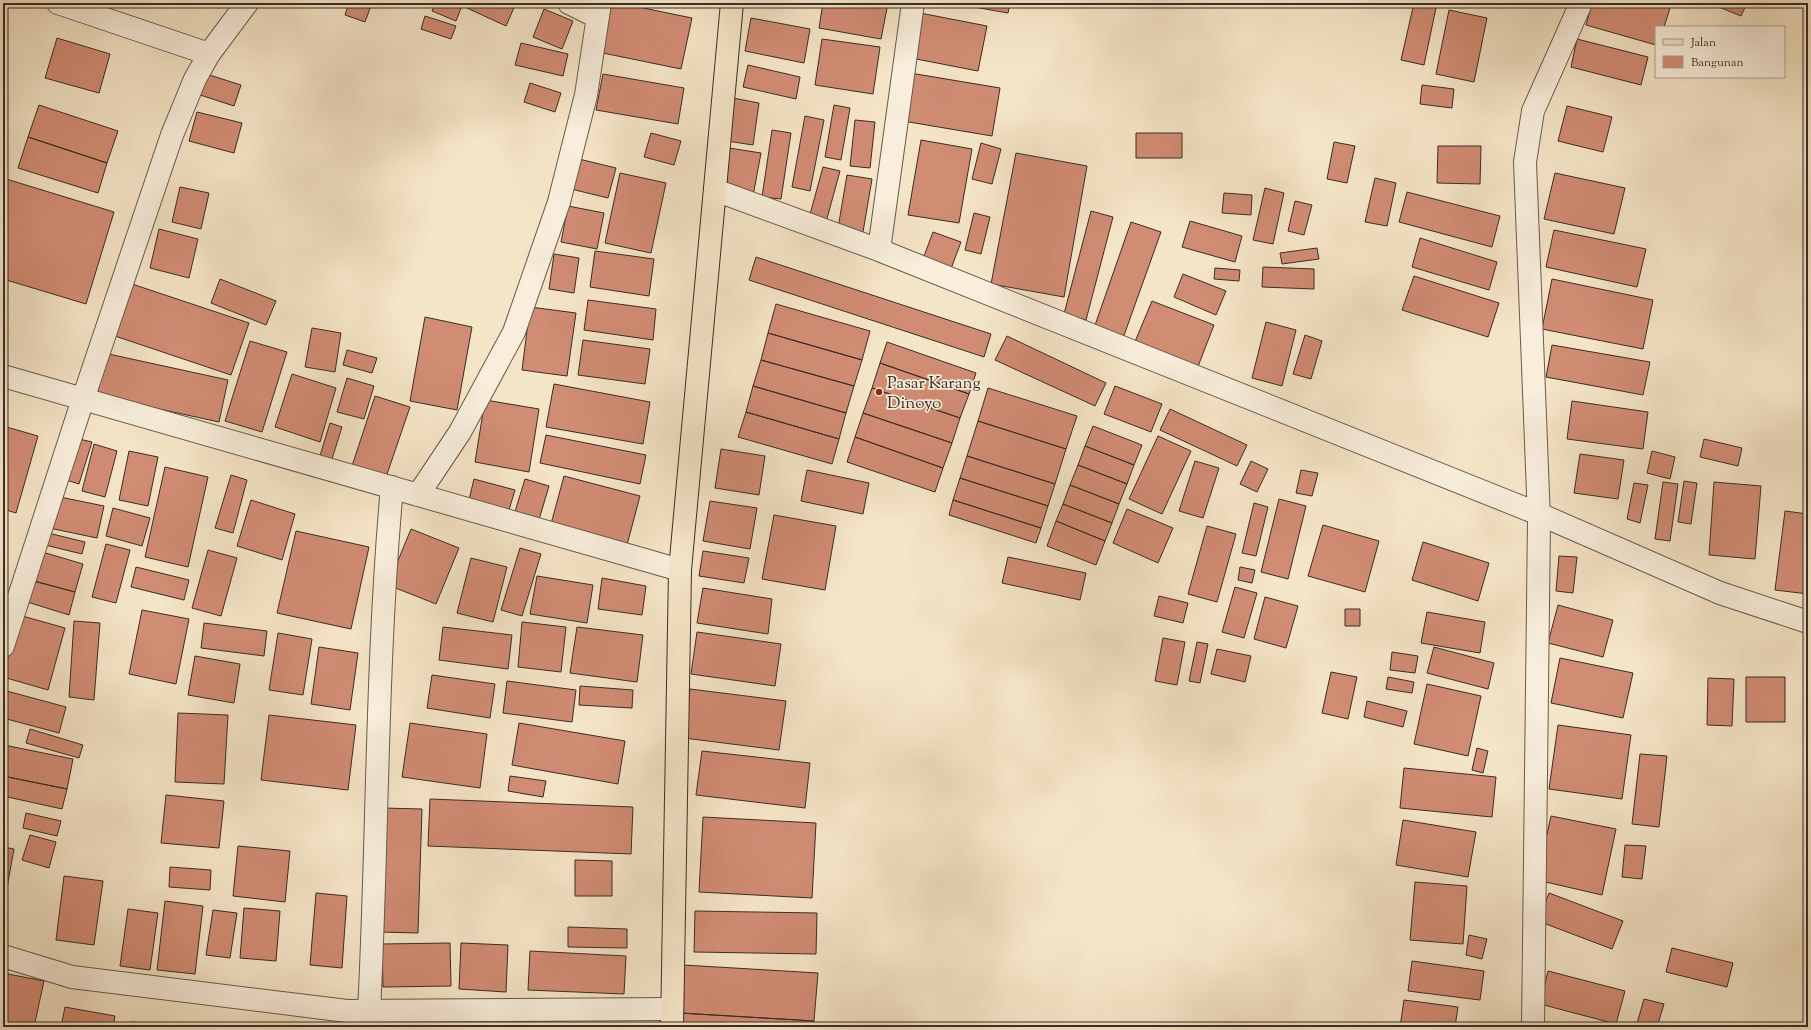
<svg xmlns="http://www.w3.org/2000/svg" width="1811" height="1030" viewBox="0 0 1811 1030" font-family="'Sorts Mill Goudy',serif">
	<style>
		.building { fill: #d18c74; stroke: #392c26 }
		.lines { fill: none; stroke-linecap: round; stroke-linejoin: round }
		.minor-casing { stroke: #685a4e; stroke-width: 24 }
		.major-casing { stroke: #392c26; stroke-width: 24 }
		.minor { stroke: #f8eedb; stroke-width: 22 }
		.major { stroke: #f5e5c7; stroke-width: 22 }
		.poi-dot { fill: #8f2418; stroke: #f8eedb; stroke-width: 1.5 }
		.labels { text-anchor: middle; stroke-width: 3.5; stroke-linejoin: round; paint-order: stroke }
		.poi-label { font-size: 17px; fill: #392c26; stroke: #f8eedb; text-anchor: start }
	</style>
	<rect width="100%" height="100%" fill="#f5e5c7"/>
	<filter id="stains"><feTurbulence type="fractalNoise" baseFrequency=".005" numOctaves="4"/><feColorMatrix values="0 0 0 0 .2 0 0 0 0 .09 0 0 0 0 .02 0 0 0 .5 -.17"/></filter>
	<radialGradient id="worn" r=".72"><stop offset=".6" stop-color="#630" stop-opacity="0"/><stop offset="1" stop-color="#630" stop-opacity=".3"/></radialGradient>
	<path class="building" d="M349 3H372L365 22 345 15Z
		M435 3H463L456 21 432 11Z
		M469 3H516L506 26 467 8Z
		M607 3H619L692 18 681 69 598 52Z
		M787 3H811L810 7Z
		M823 3H888L881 39 819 28Z
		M951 3H1010L1008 13Z
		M1414 3H1437L1424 65 1401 60Z
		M1592 3H1665L1671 5 1664 27H1656V45L1586 25Z
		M1709 3H1747L1741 16Z
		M544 9 573 21 562 49 533 37Z
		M1449 10 1487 18 1474 82 1436 74Z
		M915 12 987 26 978 71 906 57Z
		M425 16 456 26 451 39 421 29Z
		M751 18 810 29 804 63 745 51Z
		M57 38 110 54 99 93 45 78Z
		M822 39 880 47 873 94 815 85Z
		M1577 39 1648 57 1641 85 1571 67Z
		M521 43 568 54 563 76 515 65Z
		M748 65 800 77 796 99 743 87Z
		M200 72 241 85 234 106 194 93Z
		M910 73 1000 88 992 136 903 121Z
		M603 74 684 88 678 124 596 110Z
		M530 83 561 93 555 112 524 102Z
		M1422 85 1454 89 1452 108 1420 104Z
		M733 98 759 103 753 145 727 141Z
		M39 105 118 131 107 163 28 137Z
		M834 105 850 108 841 160 825 157Z
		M1567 106 1612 117 1603 152 1558 141Z
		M197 112 242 123 234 153 189 141Z
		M805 116 824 120 810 191 792 187Z
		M855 120 875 122 870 168 850 166Z
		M772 130 791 133 781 199 762 197Z
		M651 133 681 141 674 165 644 157Z
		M1136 133H1182V158H1136Z
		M28 137 107 163 98 193 18 168Z
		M921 140 972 149 959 223 908 215Z
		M1334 142 1355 146 1347 183 1327 179Z
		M981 143 1001 149 992 184 972 179Z
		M1438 146H1481L1480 184 1437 183Z
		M729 148 761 153 753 196 722 190Z
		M1016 153 1087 166 1064 297 991 284Z
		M579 159 616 168 608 198 571 189Z
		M823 167 840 171 826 222 809 218Z
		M620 173 666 183 651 253 605 243Z
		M1555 173 1625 188 1614 234 1544 219Z
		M847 175 872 179 863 232 838 228Z
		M3 178 114 212 86 304 3 279Z
		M1375 178 1396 183 1387 226 1365 222Z
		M180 187 209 193 201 229 172 222Z
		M1265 188 1284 193 1273 244 1253 240Z
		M1407 192 1500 216 1492 247 1399 222Z
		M1224 193 1252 195 1251 215 1222 213Z
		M1295 201 1312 205 1304 235 1288 231Z
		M568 206 604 213 597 249 561 242Z
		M1091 211 1113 217 1086 320 1064 314Z
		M974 213 990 217 981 254 965 250Z
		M1190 221 1242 236 1235 262 1182 247Z
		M1131 222 1161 232 1122 341 1093 331Z
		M159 229 198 239 189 278 150 268Z
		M1554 230 1646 249 1637 287 1546 267Z
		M933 232 961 242 949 274 921 264Z
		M1420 238 1497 262 1489 290 1412 267Z
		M1317 248 1319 259 1282 264 1280 253Z
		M595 251 654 259 649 296 590 287Z
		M554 254 579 258 574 293 549 289Z
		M756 257 991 334 984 357 749 280Z
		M1263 267 1314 269V289L1262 287Z
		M1215 268 1240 270 1239 281 1214 279Z
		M1183 274 1226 291 1216 315 1174 297Z
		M1414 276 1499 303 1488 337 1402 310Z
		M220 279 276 301 266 325 211 303Z
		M1552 279 1653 300 1643 349 1542 329Z
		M129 283 249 323 231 375 112 335Z
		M588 300 656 309 653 340 584 330Z
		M1152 301 1214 325 1197 369 1134 344Z
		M776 304 870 331 862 360 768 333Z
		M530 307 576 313 567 376 522 370Z
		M425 317 472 327 457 410 410 401Z
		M1266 322 1296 330 1282 386 1252 378Z
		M312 328 341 333 335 372 305 367Z
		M768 333 862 360 854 386 761 360Z
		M1305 335 1322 341 1311 379 1293 374Z
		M1007 336 1106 383 1095 406 995 360Z
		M583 340 650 349 645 384 578 375Z
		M250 341 287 352 262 432 225 421Z
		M887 342 976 373 969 394 880 363Z
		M1552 345 1650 362 1643 395 1546 377Z
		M347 350 377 358 372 373 343 365Z
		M104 353 228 380 219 422 95 395Z
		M761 360 854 386 846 413 753 386Z
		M880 363 969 394 960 418 872 388Z
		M292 374 336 388 320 442 275 427Z
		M347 378 374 386 364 419 337 412Z
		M554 384 650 402 643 444 546 427Z
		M753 386 846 413 839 439 746 412Z
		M1115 386 1162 404 1151 432 1104 414Z
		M872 388 960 418 952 443 863 413Z
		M988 388 1077 416 1066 449 978 421Z
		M375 396 410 407 385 480 351 469Z
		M485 400 539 409 529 472 475 462Z
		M1572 401 1648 412 1643 449 1567 439Z
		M1170 409 1247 445 1237 466 1160 430Z
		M746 412 839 439 832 464 738 437Z
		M863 413 952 443 943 468 855 437Z
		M978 421 1066 449 1055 484 967 456Z
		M330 423 342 427 331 462 319 459Z
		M3 426 38 436 16 513 3 509Z
		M1093 426 1142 445 1134 465 1085 446Z
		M546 435 646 455 640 484 540 463Z
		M1158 436 1191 451 1162 514 1129 499Z
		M855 437 943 468 935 492 847 462Z
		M75 438 92 442 79 484 63 479Z
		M1704 439 1742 448 1738 466 1700 457Z
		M94 444 117 451 105 497 82 491Z
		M1085 446 1134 465 1127 484 1078 465Z
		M721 449 765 456 759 495 715 488Z
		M129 451 158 457 148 506 119 500Z
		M1652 451 1675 457 1670 479 1647 473Z
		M1580 454 1624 460 1618 499 1574 493Z
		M967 456 1055 484 1048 506 960 478Z
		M1195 461 1219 468 1203 518 1179 511Z
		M1251 461 1268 469 1257 492 1240 484Z
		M1078 465 1127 484 1119 504 1070 485Z
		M165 467 208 477 188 567 145 557Z
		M807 470 869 483 863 514 801 501Z
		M1301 470 1318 473 1312 496 1296 493Z
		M231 475 247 480 233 533 215 528Z
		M564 476 640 496 627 545 551 524Z
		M960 478 1048 506 1041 528 953 500Z
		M474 479 515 490 509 510 469 500Z
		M525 479 549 486 538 523 514 515Z
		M1684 481 1697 483 1691 524 1678 522Z
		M1663 482 1678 484 1670 541 1655 539Z
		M1714 482 1761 486 1755 559 1709 555Z
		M1634 483 1648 485 1640 523 1627 519Z
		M1070 485 1119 504 1112 523 1063 504Z
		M55 496 104 506 97 538 49 528Z
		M1279 499 1306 506 1288 579 1261 572Z
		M251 500 295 514 282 560 237 546Z
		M953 500 1041 528 1036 543 949 515Z
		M710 501 757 508 750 549 703 541Z
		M1254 503 1268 507 1256 556 1242 553Z
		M1063 504 1112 523 1105 541 1056 521Z
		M113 508 150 518 142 546 106 536Z
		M1127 509 1173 528 1158 563 1113 543Z
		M1785 511 1808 514V594L1775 590Z
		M774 515 836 526 825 590 762 579Z
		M1056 521 1105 541 1096 565 1047 546Z
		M1323 525 1379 541 1365 592 1308 576Z
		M1207 526 1236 534 1217 602 1188 594Z
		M411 529 459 548 436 604 388 585Z
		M296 531 369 547 351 629 277 613Z
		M44 532 85 542 82 554 41 544Z
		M1423 542 1489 563 1478 601 1412 580Z
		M106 544 130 550 116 603 92 597Z
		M520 548 541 554 522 616 501 610Z
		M208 550 237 558 221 616 192 608Z
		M39 551 83 564 75 592 30 580Z
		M703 551 749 558 744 583 699 576Z
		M1559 556 1577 557 1573 593 1556 591Z
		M1008 557 1086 573 1080 600 1002 583Z
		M471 558 507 567 493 622 457 613Z
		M136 567 189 580 184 600 131 587Z
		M1240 567 1255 570 1252 583 1238 580Z
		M537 576 593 585 587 623 530 614Z
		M602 578 646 586 642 615 598 609Z
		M30 580 75 592 69 615 24 601Z
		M1235 587 1257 593 1244 638 1222 632Z
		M703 588 772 599 768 634 697 623Z
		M1159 596 1188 603 1183 623 1154 616Z
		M1265 597 1298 606 1286 648 1254 639Z
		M1558 605 1613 620 1603 657 1548 643Z
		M1345 609H1360V626H1345Z
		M142 610 189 619 176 684 129 674Z
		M1427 612 1485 622 1480 653 1421 643Z
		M19 615 65 628 48 690 3 677Z
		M74 621 100 623 94 700 69 697Z
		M522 622 566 627 561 672 518 667Z
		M204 623 267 631 264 656 201 648Z
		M443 627 512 635 508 669 439 660Z
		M577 627 643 635 637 682 570 673Z
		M697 632 781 644 775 686 691 674Z
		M278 633 312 639 303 695 269 690Z
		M1163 638 1185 642 1177 685 1155 681Z
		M1197 642 1208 644 1200 683 1189 681Z
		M319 647 358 653 350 710 311 704Z
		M1434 647 1494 663 1488 689 1427 673Z
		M1217 649 1251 656 1245 682 1211 674Z
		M1392 652 1418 656 1415 673 1390 670Z
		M195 656 240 664 234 703 188 695Z
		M1560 658 1633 673 1623 718 1551 703Z
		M1331 672 1357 677 1348 719 1322 713Z
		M432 675 495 684 490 718 427 708Z
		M1388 677 1414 682 1412 693 1386 689Z
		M1746 677H1785V722H1746Z
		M1708 678 1734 679 1732 726 1707 725Z
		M507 681 576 690 572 722 503 713Z
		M1427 684 1481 696 1468 756 1414 744Z
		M580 686 633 690 632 708 579 705Z
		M690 689 786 701 779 750 684 738Z
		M3 690 66 707 59 733 3 718Z
		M1367 701 1407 711 1403 727 1364 717Z
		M178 713 228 715 224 784 175 782Z
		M269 715 356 725 348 790 261 780Z
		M410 723 487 734 480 788 402 777Z
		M519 723 625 741 618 784 512 765Z
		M1558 725 1631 735 1622 799 1549 789Z
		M30 729 83 745 79 758 26 743Z
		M4 745 73 759 67 789 3 776Z
		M1477 748 1488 751 1483 773 1472 770Z
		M702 751 810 763 805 808 696 795Z
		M1640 754 1667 756 1659 827 1632 824Z
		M1404 768 1496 777 1492 817 1400 808Z
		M3 776 67 789 62 809 3 796Z
		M510 776 546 781 543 797 508 791Z
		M166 795 224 801 219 848 161 843Z
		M430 799 633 807 631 854 428 846Z
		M383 808 422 809 418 933 379 932Z
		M26 813 61 821 57 836 23 828Z
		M1551 816 1616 829 1602 895 1537 880Z
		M703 817 816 823 812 898 699 892Z
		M1403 820 1476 832 1468 877 1396 865Z
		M30 835 56 842 49 868 22 860Z
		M1625 845 1646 846 1642 879 1622 877Z
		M238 846 290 851 285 902 233 896Z
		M3 847 14 849 3 910Z
		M575 860 612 861V896H575Z
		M170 867 211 870 210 890 169 887Z
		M64 876 103 881 94 945 56 940Z
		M1415 882 1467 886 1463 944 1410 940Z
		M316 893 347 896 342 968 310 965Z
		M1549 893 1623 921 1612 949 1538 921Z
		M165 901 203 906 195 974 157 970Z
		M244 908 280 911 276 961 240 958Z
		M128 909 158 913 150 970 120 966Z
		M213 910 237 913 230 958 206 955Z
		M695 911 817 913 816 954 694 952Z
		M568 927 627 929V948L568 947Z
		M1469 935 1487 939 1482 959 1466 955Z
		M450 943 451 986 383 987 382 944Z
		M461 943 508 945 506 992 459 989Z
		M1672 948 1733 963 1727 987 1666 972Z
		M530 951 626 956 624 994 528 990Z
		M1412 961 1484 971 1480 1000 1408 991Z
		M683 965 818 973 814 1021 680 1013Z
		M1548 971 1625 991 1616 1024 1540 1004Z
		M3 973 44 981 34 1027H3Z
		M1644 999 1664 1004 1657 1027H1636Z
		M1404 1000 1458 1007 1455 1027H1400Z
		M65 1007 115 1016 113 1027H61Z
		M680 1013 814 1021V1027H679Z
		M131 1022 187 1026V1027H130Z"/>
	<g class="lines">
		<g class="minor-casing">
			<path id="minor" d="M58 3 209 54
				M569 3 597 17
				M715 190 879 250 1539 514 1720 593 1808 622
				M879 250 913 3
				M3 376 680 570
				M418 495 460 432 514 332 559 202 586 95 600 3
				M3 646 83 399 172 135 195 79 209 54 247 3
				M3 956 72 977 347 1011 672 1009
				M369 1012C378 837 376 662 392 487
				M1533 1027 1539 519 1525 162 1533 111 1581 3"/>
		</g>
		<g class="major-casing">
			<path id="major" d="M672 1027 680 570 732 3"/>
		</g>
		<use href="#minor" class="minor"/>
		<use href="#major" class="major"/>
	</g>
	<circle class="poi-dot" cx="879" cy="392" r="4"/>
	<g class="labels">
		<g class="poi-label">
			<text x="887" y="388">Pasar Karang<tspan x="887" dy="20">Dinoyo</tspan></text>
		</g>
	</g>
	<rect width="1811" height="1030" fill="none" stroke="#f5e5c7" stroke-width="16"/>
	<rect x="4" y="4" width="1803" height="1022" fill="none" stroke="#392c26" stroke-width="2"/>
	<rect x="8" y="8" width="1795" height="1014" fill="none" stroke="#392c26"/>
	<rect x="1655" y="26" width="130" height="52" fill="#f8eedb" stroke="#aca093"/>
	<rect x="1663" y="39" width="20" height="6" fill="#f5e5c7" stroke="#aca093"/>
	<text x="1691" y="46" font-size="12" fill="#392c26">Jalan</text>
	<rect x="1663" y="56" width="20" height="12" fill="#d18c74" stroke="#aca093"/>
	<text x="1691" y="66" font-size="12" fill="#392c26">Bangunan</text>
	<rect width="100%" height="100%" filter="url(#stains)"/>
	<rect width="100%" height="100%" fill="url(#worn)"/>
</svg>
